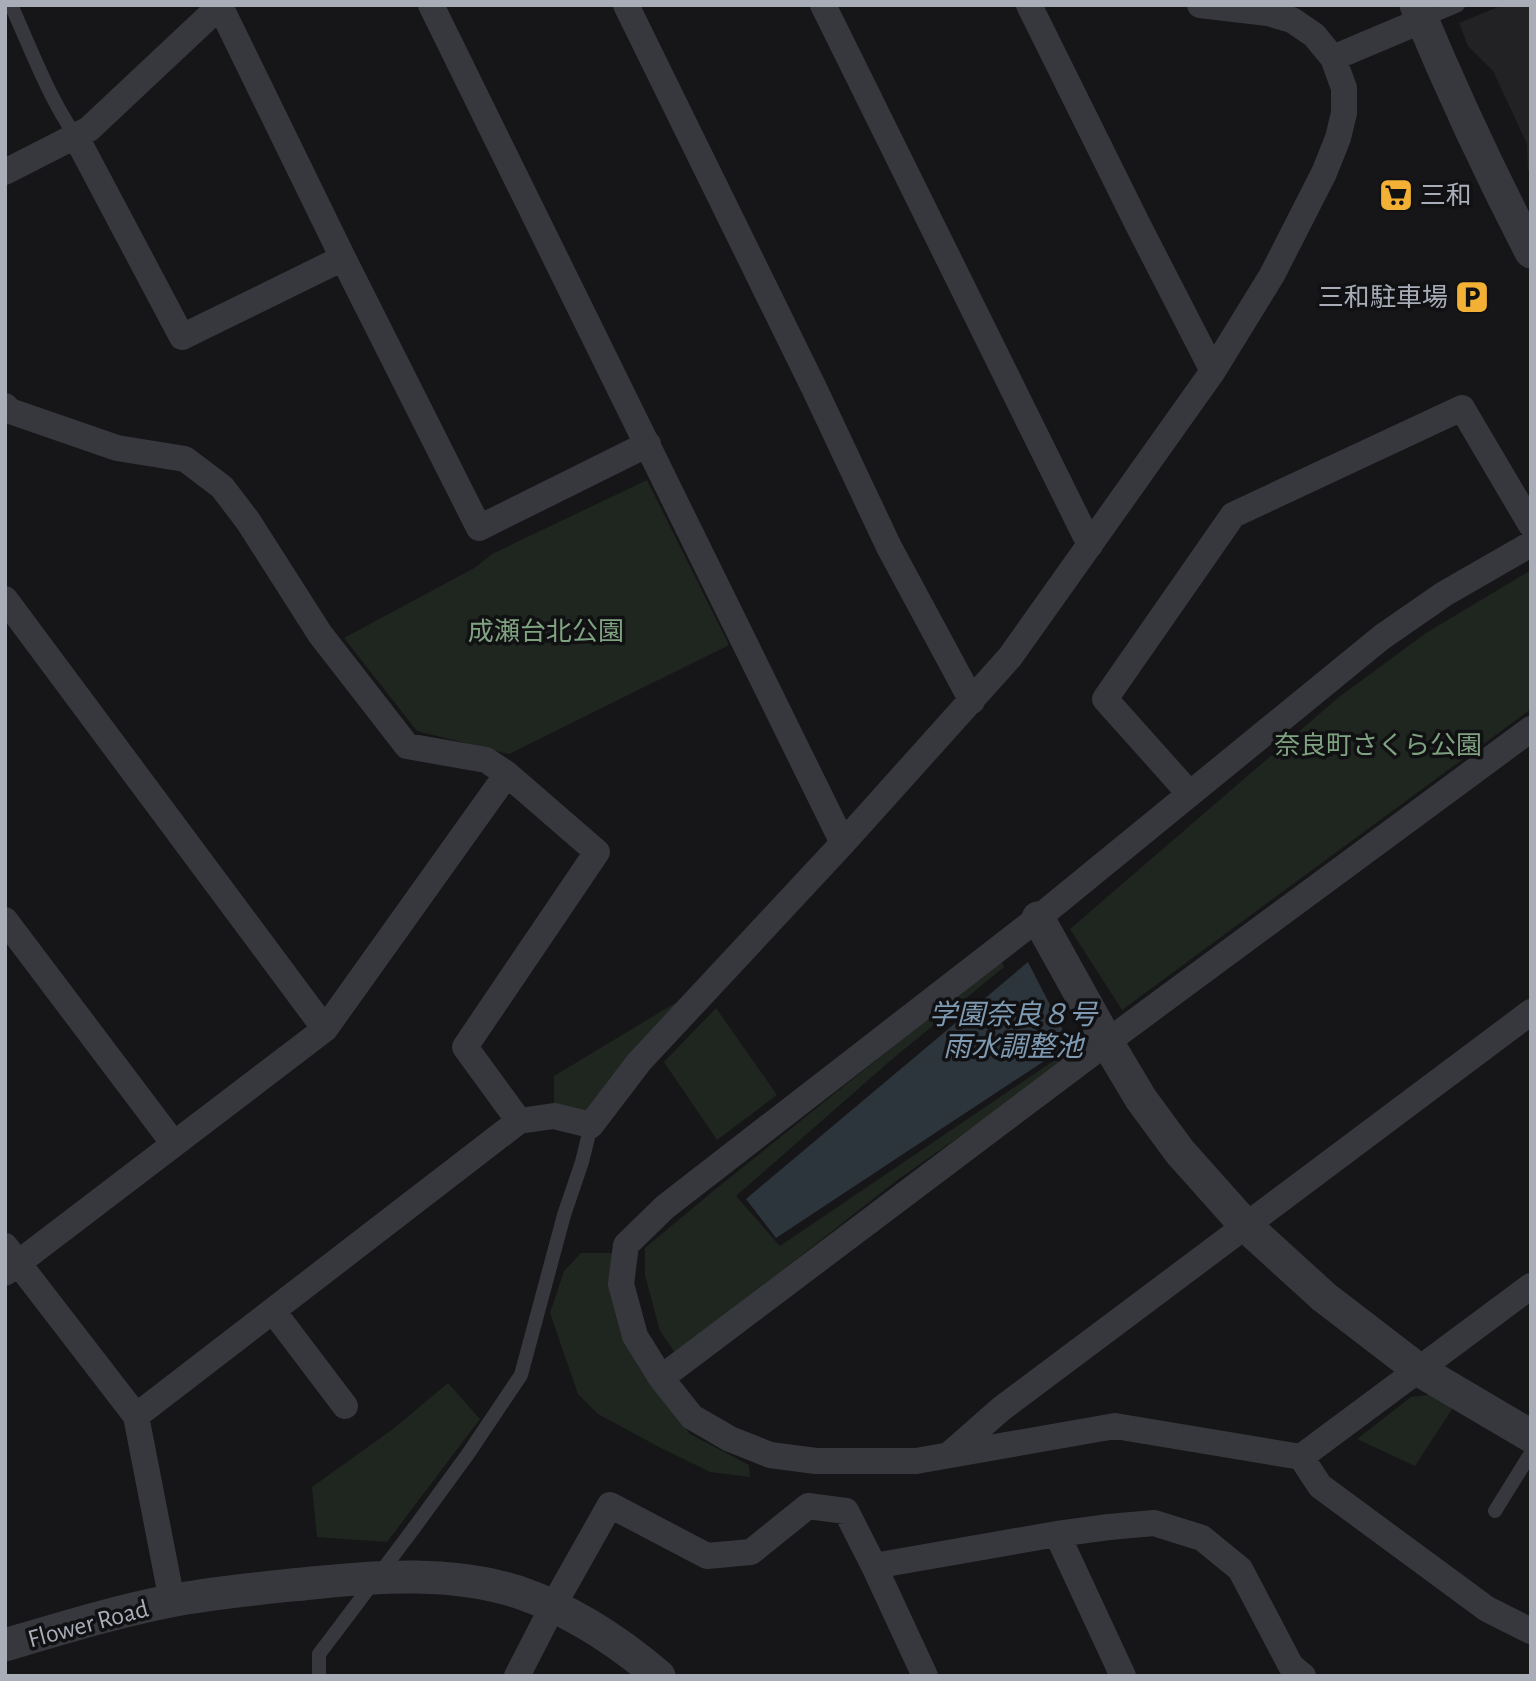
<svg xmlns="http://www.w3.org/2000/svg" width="1536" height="1681" viewBox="0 0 1536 1681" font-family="'Alegreya Sans','Noto Sans JP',sans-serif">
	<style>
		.built { fill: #222225 }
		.green { fill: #1e261f }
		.water { fill: #2c353c }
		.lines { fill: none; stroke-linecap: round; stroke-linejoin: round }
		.service { stroke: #37383d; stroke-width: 14 }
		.minor { stroke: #37383d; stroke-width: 26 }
		.tertiary { stroke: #37383d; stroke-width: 33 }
		.service-bridge { stroke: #37383d; stroke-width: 14 }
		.labels { text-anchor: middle; stroke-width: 7; stroke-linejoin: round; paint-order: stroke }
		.poi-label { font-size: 26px; fill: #a8adb8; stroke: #111113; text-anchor: start }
		.park-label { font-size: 26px; fill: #7fa381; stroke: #111113 }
		.street-label { font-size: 26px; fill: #a8adb8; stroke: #111113 }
		.water-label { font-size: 28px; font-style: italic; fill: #7f9bb3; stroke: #111113 }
	</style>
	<rect width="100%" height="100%" fill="#161618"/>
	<path class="built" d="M1503 5H1531V175L1528 170 1527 144 1493 71 1468 46 1459 23Z"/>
	<path class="green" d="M647 480 729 645 509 754 417 731 344 638 476 567 492 554Z
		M1531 570V709L1122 1010 1070 929 1339 697 1426 633Z
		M1001 960 1004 967 890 1061 736 1196 780 1246 1065 1053 1064 1063 896 1181 676 1354 660 1331 645 1275V1248L712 1192Z
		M715 979 591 1125 554 1116V1076Z
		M716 1008 777 1095 717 1140 664 1062Z
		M581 1253H614V1295L638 1366 690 1434 749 1465 750 1477 710 1472 657 1446 598 1414 578 1394 550 1313 564 1271Z
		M448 1383 480 1419 387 1542 317 1537 312 1487 393 1429Z
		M1436 1394 1454 1406 1415 1466 1357 1439 1411 1397Z"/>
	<path class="water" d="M1028 962 1070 1044 776 1238 746 1199Z"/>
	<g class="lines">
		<path class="service" d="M11 5C31 49 48 96 75 135
			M1423 20 1458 5
			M1495 1511 1531 1453
			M414 1528 468 1454 521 1375 564 1215 582 1162 591 1125
			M319 1676V1654L335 1633"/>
		<path class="minor" d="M431 5 843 843
			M626 5 814 388 889 547 972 701
			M823 5 1090 545
			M1029 5 1138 225 1213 371
			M220 6 343 258 479 528 648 444
			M1333 58 1423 20
			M75 135 182 337 343 258
			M5 172 89 129 221 5
			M5 406 10 411 117 448 185 459 222 487 248 521 320 634 407 746 486 760 507 774 597 852 465 1047 519 1121
			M1531 544 1444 594 1382 637 1038 918 665 1207 626 1245 621 1284 635 1336 661 1378 692 1417 730 1439 770 1455 816 1461H916L1115 1426 1301 1457 1320 1486 1487 1609 1531 1631
			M5 599 325 1029
			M1189 793 1105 699 1233 515 1462 408 1531 525
			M5 920 174 1144
			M5 1246 136 1416
			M5 1273 325 1029 507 774
			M273 1311 345 1406
			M661 1378 1107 1042 1531 729
			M951 1453 1001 1409 1531 1012
			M1301 1457 1531 1286
			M1057 1534 1123 1676
			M874 1566 1057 1534 1109 1527 1154 1523 1202 1538 1240 1569 1291 1666 1303 1676
			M172 1601 136 1416 519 1121 554 1116 591 1125 639 1062 843 843 1010 657 1213 371 1272 275 1324 173 1338 138 1344 113V88L1333 58 1314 35 1292 20 1268 13 1200 5
			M517 1676 553 1606 610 1505 707 1556 751 1552 808 1506 846 1511 874 1566 925 1676"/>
		<path class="tertiary" d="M1416 5C1451 89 1489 171 1531 252
			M1038 918 1107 1042 1141 1099 1180 1152 1246 1226 1324 1297 1419 1370 1531 1436
			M5 1645C59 1629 114 1612 170 1601 216 1592 265 1588 312 1583 380 1576 452 1571 518 1592 568 1609 618 1641 659 1676"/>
		<path class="service-bridge" d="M335 1633 414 1528"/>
	</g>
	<defs>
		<g id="supermarket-square" transform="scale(1.75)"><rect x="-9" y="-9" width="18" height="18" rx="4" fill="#f2b134" stroke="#111113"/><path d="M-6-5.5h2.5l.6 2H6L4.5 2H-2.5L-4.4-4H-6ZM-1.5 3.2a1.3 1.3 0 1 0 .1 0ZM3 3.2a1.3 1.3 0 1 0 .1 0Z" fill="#111"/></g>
		<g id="parking-square" transform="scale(1.75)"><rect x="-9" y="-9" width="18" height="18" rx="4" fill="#f2b134" stroke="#111113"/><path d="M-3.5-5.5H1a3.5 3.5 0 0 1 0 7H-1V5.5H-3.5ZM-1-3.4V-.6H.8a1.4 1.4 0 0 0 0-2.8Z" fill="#111"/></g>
	</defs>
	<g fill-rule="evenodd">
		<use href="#supermarket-square" x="1396" y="195"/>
		<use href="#parking-square" x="1472" y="297"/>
	</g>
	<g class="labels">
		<g class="poi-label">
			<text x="1420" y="204">三和</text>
			<text x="1448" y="306" text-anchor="end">三和駐車場</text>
		</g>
		<g class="park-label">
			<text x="546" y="640">成瀬台北公園</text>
			<text x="1378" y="754">奈良町さくら公園</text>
		</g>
		<g class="street-label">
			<text transform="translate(88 1623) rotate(-15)" y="9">Flower Road</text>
		</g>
		<g class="water-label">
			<text x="1013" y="1024">学園奈良８号<tspan x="1013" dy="32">雨水調整池</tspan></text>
		</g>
	</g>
	<rect width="1536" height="1681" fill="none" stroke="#a8adb8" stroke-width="14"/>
</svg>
